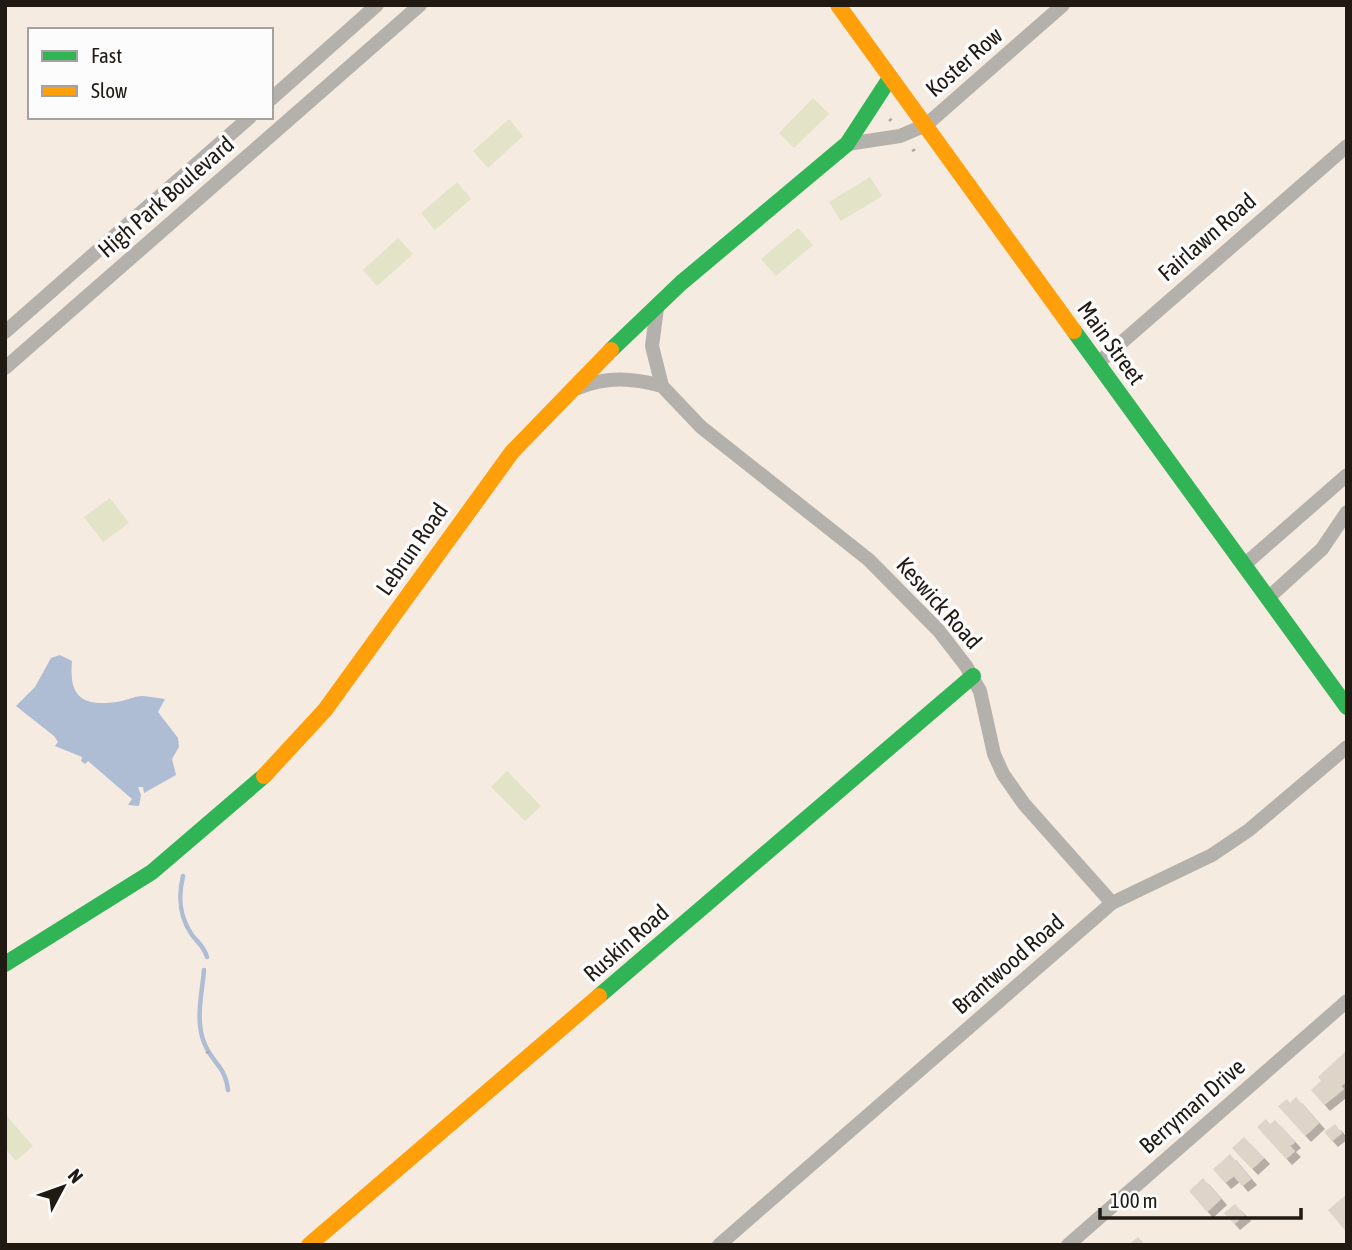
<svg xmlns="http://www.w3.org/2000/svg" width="1352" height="1250" viewBox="0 0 1352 1250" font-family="'Asap Condensed',sans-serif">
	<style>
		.green { fill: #e3e3c7 }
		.water { fill: #aebcd4 }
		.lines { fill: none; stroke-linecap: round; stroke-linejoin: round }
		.stream { stroke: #aebcd4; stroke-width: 4.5 }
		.building { fill: #dfd4c8; filter: url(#shadow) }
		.path { stroke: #adaaa5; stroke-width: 2.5; stroke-dasharray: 3.5 3.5; stroke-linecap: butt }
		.street { stroke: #b4b1ac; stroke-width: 14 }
		.fast { stroke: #30b455; stroke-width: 16 }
		.slow { stroke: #ff9f0a; stroke-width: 16 }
		.labels { text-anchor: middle; stroke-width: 7; stroke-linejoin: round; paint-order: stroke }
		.street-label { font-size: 23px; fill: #201a13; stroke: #fcfcfc }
	</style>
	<defs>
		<filter id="shadow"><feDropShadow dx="6" dy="6" stdDeviation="0" flood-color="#0004"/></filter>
	</defs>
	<rect width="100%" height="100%" fill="#f5ebe1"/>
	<path class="green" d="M813 98 829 114 794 148 779 133Z
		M509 119 523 136 488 168 473 151Z
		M870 177 882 196 841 221 829 202Z
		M457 182 471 199 435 230 421 213Z
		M798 228 813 245 776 276 761 259Z
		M398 238 413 254 377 286 363 270Z
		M110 498 129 523 103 542 84 517Z
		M507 771 541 806 525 821 491 787Z
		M5 1114 33 1146 16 1161 5 1148Z"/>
	<path class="water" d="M60 655 72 661C69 695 80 707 116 702 125 701 134 696 143 696 151 697 158 698 165 699L158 712 178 738 179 747 172 759 176 775 144 793 143 787H138L141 795 139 806 128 805 132 799 88 761 85 764 81 761 82 757 55 746 58 742 54 736 16 706 35 687 51 658Z"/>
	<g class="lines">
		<path class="stream" d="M183 876C178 897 179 916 192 935 198 943 204 946 207 957
			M204 970C202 995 194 1023 206 1047 215 1065 225 1067 228 1090"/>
	</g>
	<path class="building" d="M1347 1050V1081L1341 1086 1344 1089 1324 1105 1311 1090 1321 1081 1318 1077Z
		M1296 1097 1319 1123 1305 1136 1278 1106 1287 1099 1290 1103Z
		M1266 1119 1270 1124 1275 1120 1295 1142 1290 1146 1295 1151 1286 1159 1257 1127Z
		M1335 1124 1342 1133 1332 1141 1324 1132Z
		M1244 1137 1264 1158 1252 1169 1232 1148Z
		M1230 1154 1251 1179 1242 1186 1234 1176 1225 1183 1213 1169Z
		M1203 1178 1221 1199 1207 1212 1189 1191Z
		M1347 1194V1233L1328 1210Z
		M1235 1204 1245 1215 1234 1224 1224 1213Z
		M1138 1237 1145 1245H1128Z"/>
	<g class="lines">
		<path class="path" d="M889 121 894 117
			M912 151 916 149
			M206 1053 212 1050"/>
		<path class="street" d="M271 99 377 5
			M847 144 900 136 926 125 1063 5
			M657 308 652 346 662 386 701 427 869 560 939 631 966 666 980 691 994 754 1003 774 1024 804 1112 903
			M5 332 250 117
			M1098 363 1347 146
			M5 368 420 5
			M578 388C607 376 633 378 662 386
			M1244 565 1347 475
			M1268 598 1322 549 1347 512
			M719 1245 1112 903 1212 855 1249 830 1347 747
			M1068 1245 1347 1001"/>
		<path class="fast" d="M1074 331 1347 707
			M611 350 681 283 847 144 890 78
			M5 964 152 872 264 776
			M599 996 973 676"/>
		<path class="slow" d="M838 5 1074 331
			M264 776 325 710 512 452 611 350
			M309 1245 599 996"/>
	</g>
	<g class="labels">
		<g class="street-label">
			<text transform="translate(964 62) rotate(-41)" y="8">Koster Row</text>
			<text transform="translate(166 197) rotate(-41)" y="8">High Park Boulevard</text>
			<text transform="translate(1207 237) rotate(-41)" y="8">Fairlawn Road</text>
			<text transform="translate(1111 343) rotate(54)" y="8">Main Street</text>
			<text transform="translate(412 549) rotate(-55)" y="8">Lebrun Road</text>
			<text transform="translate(939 603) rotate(48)" y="8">Keswick Road</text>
			<text transform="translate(626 943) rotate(-41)" y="8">Ruskin Road</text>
			<text transform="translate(1008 964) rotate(-41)" y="8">Brantwood Road</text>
			<text transform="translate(1192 1106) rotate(-41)" y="8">Berryman Drive</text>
		</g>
	</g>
	<rect width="1352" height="1250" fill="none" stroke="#201a13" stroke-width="14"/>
	<rect x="28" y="28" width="245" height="91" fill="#fcfcfc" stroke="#a4a29f" stroke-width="2"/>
	<rect x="42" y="51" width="35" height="10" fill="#30b455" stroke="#a4a29f" stroke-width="2"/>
	<text x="91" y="63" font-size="21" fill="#201a13">Fast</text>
	<rect x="42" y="86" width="35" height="10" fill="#ff9f0a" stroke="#a4a29f" stroke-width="2"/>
	<text x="91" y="98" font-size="21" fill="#201a13">Slow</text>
	<g transform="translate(63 1187) rotate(49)" stroke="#fcfcfc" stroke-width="5" paint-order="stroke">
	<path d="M0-5L12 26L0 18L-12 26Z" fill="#201a13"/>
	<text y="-10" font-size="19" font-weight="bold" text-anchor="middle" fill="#201a13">N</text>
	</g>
	<path d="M1100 1208v10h201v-10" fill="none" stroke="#201a13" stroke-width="3.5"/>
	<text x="1110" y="1208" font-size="21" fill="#201a13" stroke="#fcfcfc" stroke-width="5" paint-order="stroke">100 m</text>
</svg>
